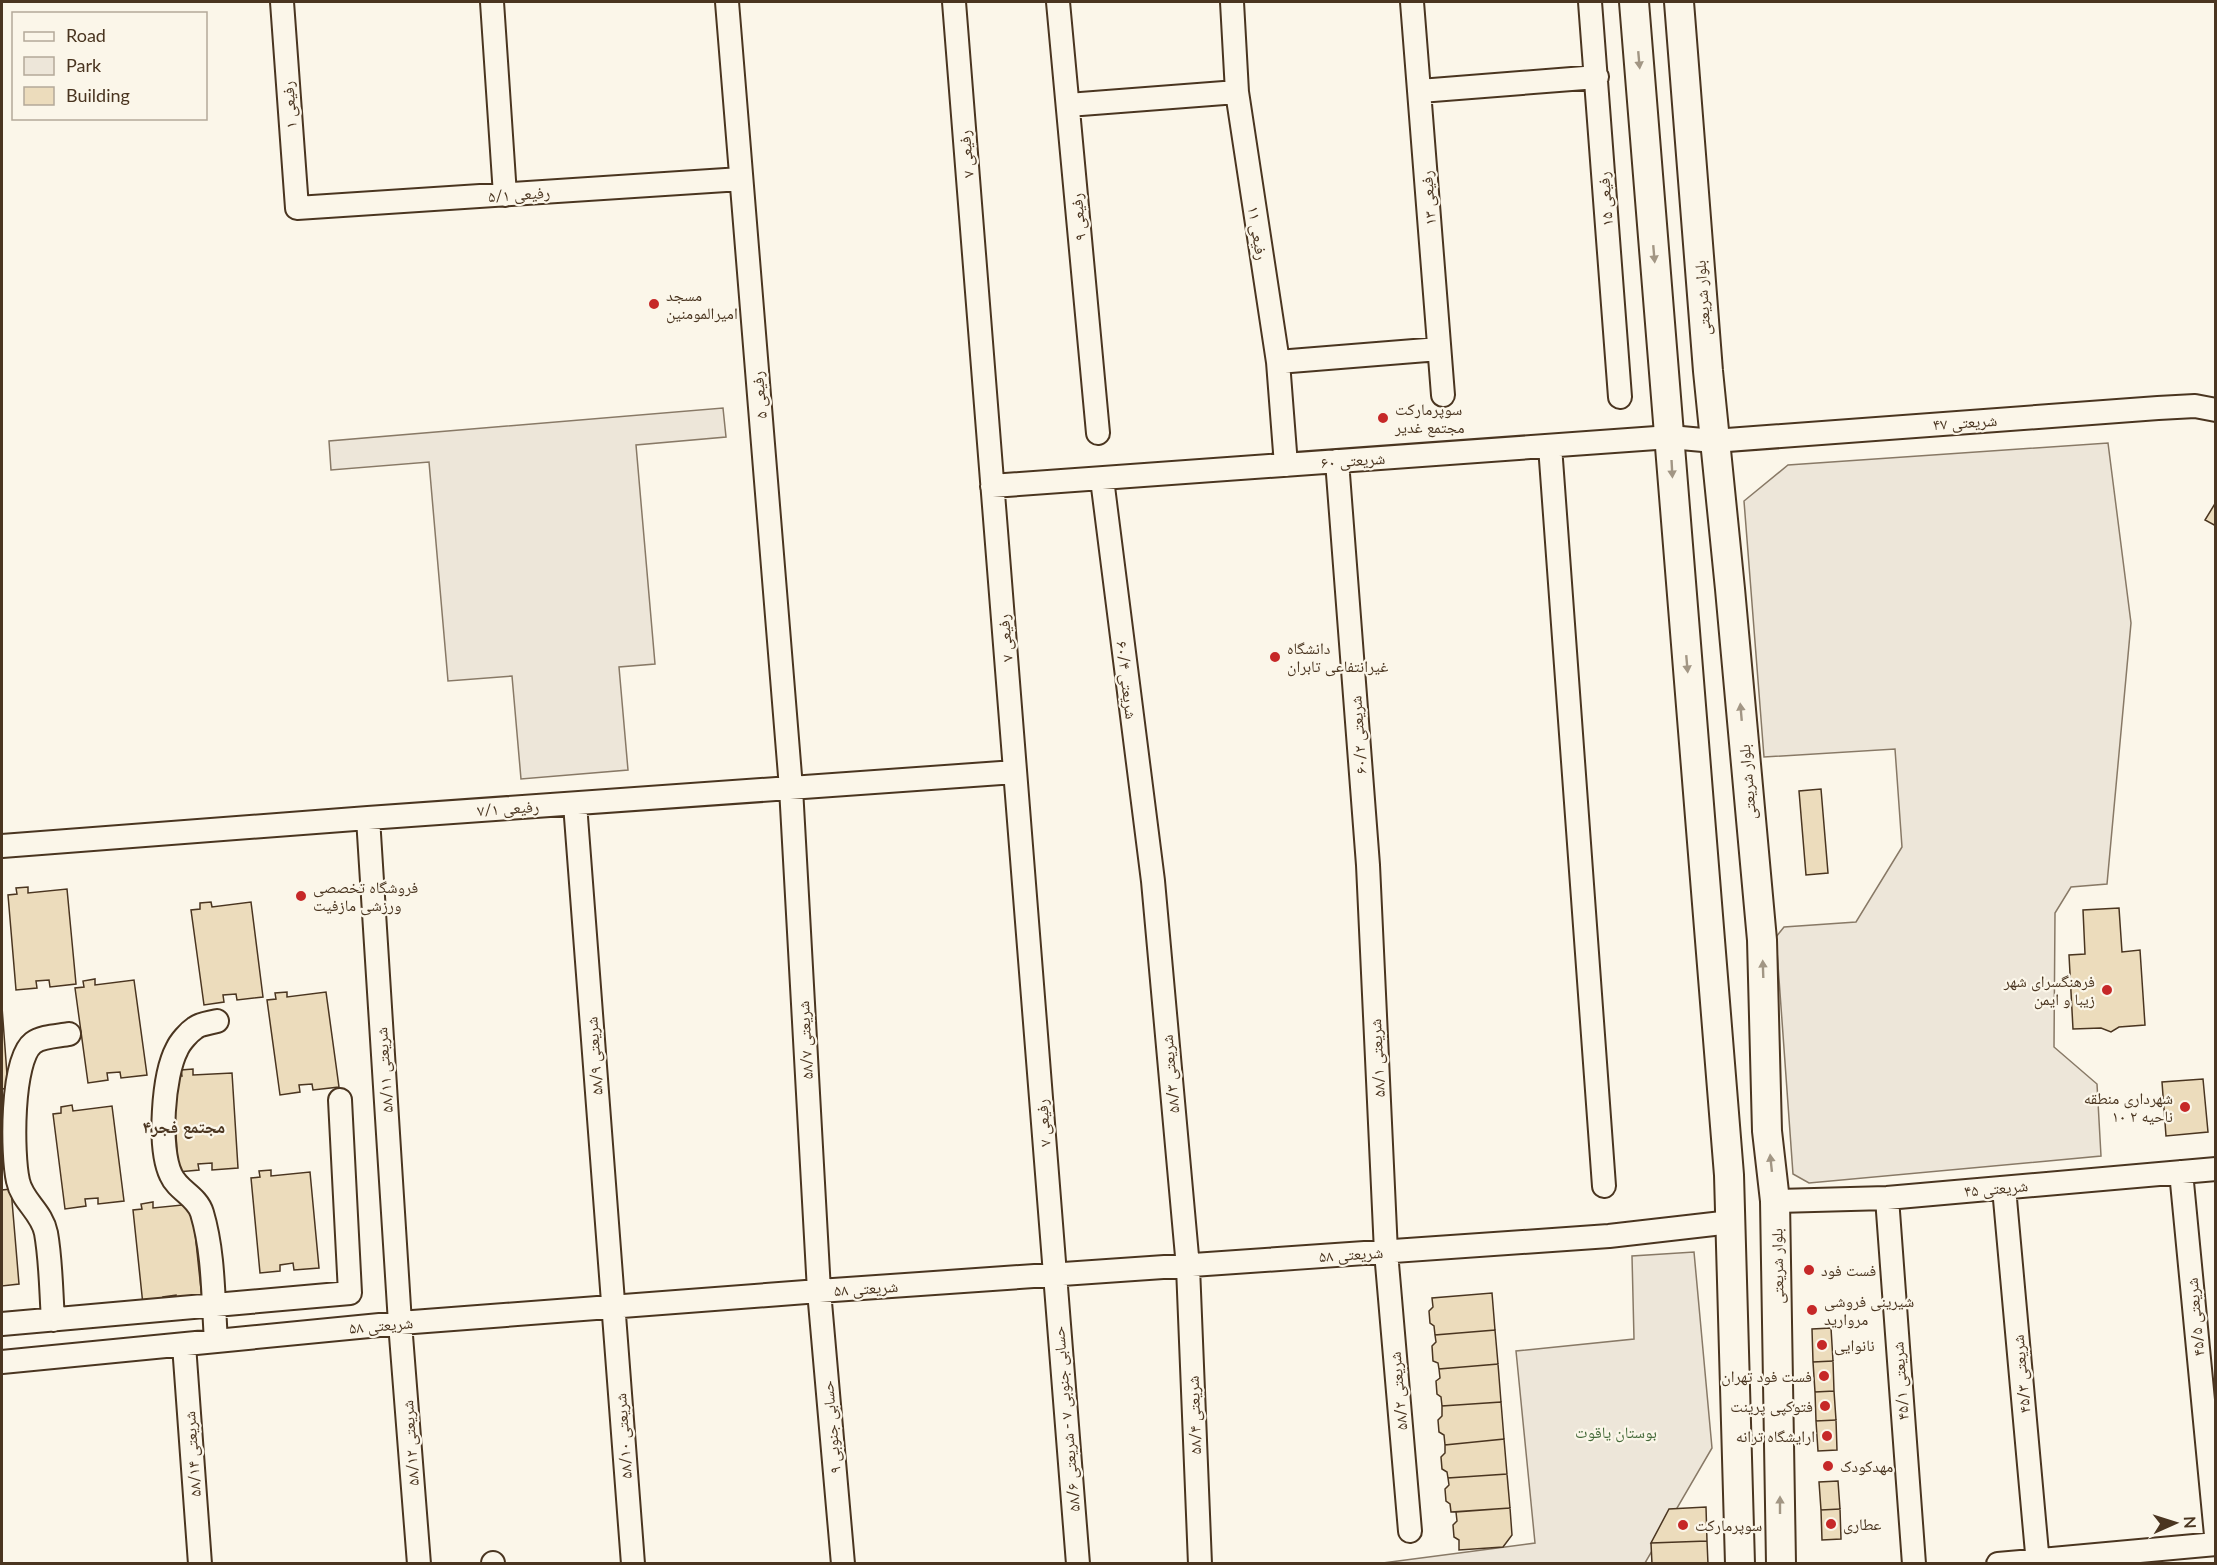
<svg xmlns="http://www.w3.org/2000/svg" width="2217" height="1565" viewBox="0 0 2217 1565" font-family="Lato,'Noto Naskh Arabic',sans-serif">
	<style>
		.green { fill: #ede6d9; stroke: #887966; stroke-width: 1.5 }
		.building { fill: #ecdcbc; stroke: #4a3520; stroke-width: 1.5 }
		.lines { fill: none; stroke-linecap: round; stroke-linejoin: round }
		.minor-casing { stroke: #4a3520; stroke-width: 26 }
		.major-casing { stroke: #4a3520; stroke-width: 32 }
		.minor { stroke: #fbf6e9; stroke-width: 22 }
		.major { stroke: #fbf6e9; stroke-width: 28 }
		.oneway { fill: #a29684 }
		.poi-dot { fill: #c62828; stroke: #fbf6e9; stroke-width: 2 }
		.labels { text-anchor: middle; stroke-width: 4.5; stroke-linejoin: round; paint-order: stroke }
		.street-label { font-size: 16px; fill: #4a3520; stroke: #fbf6e9 }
		.poi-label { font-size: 16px; fill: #4a3520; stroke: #fbf6e9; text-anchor: start }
		.park-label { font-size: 16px; fill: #436837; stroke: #fbf6e9 }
		.neighbourhood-label { font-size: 18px; font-weight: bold; fill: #4a3520; stroke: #fbf6e9 }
	</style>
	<rect width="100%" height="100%" fill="#fbf6e9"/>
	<path class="green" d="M723 408 726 437 636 445 655 664 619 667 628 770 521 779 512 676 448 681 429 462 331 470 329 441Z
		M2108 443 2131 623 2107 884 2071 887 2055 913 2054 1047 2097 1084 2101 1156 1809 1183 1793 1174 1776 937 1784 927 1856 922 1902 847 1895 749 1764 757 1744 501 1788 465Z
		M1694 1252 1712 1448 1645 1563 1375 1564 1535 1543 1516 1351 1634 1339 1632 1256Z"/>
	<path class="building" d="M2216 502V526L2205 520Z
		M1821 789 1828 873 1806 875 1799 791Z
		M28 887V893L67 889 76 984 50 987 49 980 36 981 37 988 16 990 8 895 17 894 16 888Z
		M211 902 212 907 251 902 263 997 237 1000 236 994 223 995 224 1002 204 1005 191 910 200 909V903Z
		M2119 908 2122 952 2140 950 2145 1025 2119 1027 2111 1032 2101 1028 2073 1029 2069 955 2085 954 2083 910Z
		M95 979V985L134 980 147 1075 121 1078 120 1072 107 1073 108 1080 88 1083 75 988 84 987 83 981Z
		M287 992V997L326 992 339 1087 313 1090 312 1084 299 1085 300 1092 280 1095 267 1000 276 999 275 993Z
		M2 1007 8 1088 2 1089Z
		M193 1069V1075L232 1073 238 1168 212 1170V1163L198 1164 199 1170 178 1172 173 1076H182L181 1070Z
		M2203 1079 2208 1132 2166 1136 2162 1082Z
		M72 1105 73 1111 112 1106 124 1201 98 1204V1198L85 1199 86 1206 65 1209 53 1114 61 1113V1107Z
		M271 1170V1176L310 1172 319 1268 294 1270 293 1263 280 1265V1271L260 1273 251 1178 260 1177 259 1171Z
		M11 1189 19 1284 2 1286V1190Z
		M153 1202V1208L192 1204 202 1299 176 1302V1295L163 1297V1303L143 1305 133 1210 142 1209 141 1204Z
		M1492 1293 1495 1330 1435 1335 1434 1326 1430 1323 1429 1311 1433 1307 1432 1298Z
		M1831 1328 1833 1361 1813 1362 1812 1329Z
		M1495 1330 1498 1364 1439 1369 1438 1363 1433 1361 1432 1346 1436 1342 1435 1335Z
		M1833 1361 1834 1391 1815 1392 1813 1362Z
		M1498 1364 1501 1402 1442 1406 1441 1397 1437 1394 1436 1381 1440 1378 1439 1369Z
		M1834 1391 1836 1420 1816 1421 1815 1392Z
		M1501 1402 1504 1439 1445 1445 1444 1435 1439 1432 1438 1420 1442 1416V1406Z
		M1836 1420 1837 1450 1818 1451 1816 1421Z
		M1504 1439 1507 1474 1448 1478 1447 1472 1442 1469 1441 1457 1445 1453V1445Z
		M1507 1474 1510 1508 1451 1512 1450 1504 1446 1501 1445 1489 1449 1485 1448 1478Z
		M1838 1481 1840 1509 1821 1510 1819 1482Z
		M1706 1507 1707 1541 1651 1543 1669 1509Z
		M1510 1508 1512 1535 1503 1547 1459 1550V1540L1454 1537 1453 1525 1457 1521 1456 1512Z
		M1840 1509 1841 1539 1822 1540 1821 1510Z
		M1707 1541 1708 1564H1652L1651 1543Z"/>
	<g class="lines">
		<g class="minor-casing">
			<path id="minor" d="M282 2 297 208 741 179
				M492 2 505 195
				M727 2 791 788 819 1291 843 1564
				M954 2 1078 1564
				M1058 2 1098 433
				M1232 2 1237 92 1278 362 1286 465
				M1412 2 1443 395
				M1590 2 1620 397
				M1420 91 1597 77
				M1068 105 1237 92
				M1278 362 1439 349
				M1550 446 1604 1186
				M1337 461 1368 865 1386 1252 1410 1531
				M1102 479 1153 881 1188 1267 1200 1564
				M992 486 1670 437 1714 441 2158 408 2195 406 2216 410
				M575 804 633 1564
				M368 818 400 1323 419 1564
				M2 846 368 818 1015 772
				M2181 1172 2216 1535
				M2004 1188 2038 1564
				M1887 1198 1914 1564
				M1775 1201 1887 1198 2216 1169
				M53 1320C51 1291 51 1261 46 1233 42 1212 22 1201 18 1181 12 1155 11 1060 33 1043 42 1036 59 1036 69 1034
				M2 1324 350 1293 340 1100
				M216 1341C213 1299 214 1253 202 1213 197 1196 178 1191 171 1175 158 1148 163 1075 177 1049 180 1042 189 1032 195 1028 200 1024 210 1023 217 1021
				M184 1345 200 1564
				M2 1362 400 1323 819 1291 1609 1236 1731 1222
				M493 1563V1564
				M1998 1564 2216 1544"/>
		</g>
		<g class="major-casing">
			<path id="major" d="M1634 2 1729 1175 1740 1564
				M1679 2 1708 371 1730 589 1762 940 1767 1131 1775 1201 1781 1564"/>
		</g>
		<use href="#minor" class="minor"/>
		<use href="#major" class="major"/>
	</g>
	<defs><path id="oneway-solid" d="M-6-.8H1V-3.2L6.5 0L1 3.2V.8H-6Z" transform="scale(1.5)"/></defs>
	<g class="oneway">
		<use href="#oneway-solid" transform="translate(1639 60) rotate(85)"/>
		<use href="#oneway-solid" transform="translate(1654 254) rotate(85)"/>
		<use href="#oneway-solid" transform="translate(1672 469) rotate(87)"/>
		<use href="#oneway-solid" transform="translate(1687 664) rotate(85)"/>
		<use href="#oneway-solid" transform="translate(1741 712) rotate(-95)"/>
		<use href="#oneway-solid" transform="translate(1763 969) rotate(-92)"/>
		<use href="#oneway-solid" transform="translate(1771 1163) rotate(-96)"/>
		<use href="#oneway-solid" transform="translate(1780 1505) rotate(-90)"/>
	</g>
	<g class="poi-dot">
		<circle cx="654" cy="304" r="6"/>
		<circle cx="1383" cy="418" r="6"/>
		<circle cx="1275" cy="657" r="6"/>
		<circle cx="301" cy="896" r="6"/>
		<circle cx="2107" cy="990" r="6"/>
		<circle cx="2185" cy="1107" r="6"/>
		<circle cx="1809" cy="1270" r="6"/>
		<circle cx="1812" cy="1310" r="6"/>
		<circle cx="1822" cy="1345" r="6"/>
		<circle cx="1824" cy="1376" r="6"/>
		<circle cx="1825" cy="1406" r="6"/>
		<circle cx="1827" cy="1436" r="6"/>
		<circle cx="1828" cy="1466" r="6"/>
		<circle cx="1831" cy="1524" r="6"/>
		<circle cx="1683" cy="1525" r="6"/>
	</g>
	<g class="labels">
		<g class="street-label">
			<text transform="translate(289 105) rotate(-94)" y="6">رفیعی ۱</text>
			<text transform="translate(966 154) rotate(-95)" y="6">رفیعی ۷</text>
			<text transform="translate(519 194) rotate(-4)" y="6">رفیعی ۵/۱</text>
			<text transform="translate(1428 198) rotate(-94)" y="6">رفیعی ۱۳</text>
			<text transform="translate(1605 199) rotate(-94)" y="6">رفیعی ۱۵</text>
			<text transform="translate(1078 217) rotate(-95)" y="6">رفیعی ۹</text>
			<text transform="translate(1258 233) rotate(81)" y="6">رفیعی ۱۱</text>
			<text transform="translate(1702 298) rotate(-94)" y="6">بلوار شریعتی</text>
			<text transform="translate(759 395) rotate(-95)" y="6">رفیعی ۵</text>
			<text transform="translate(1965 422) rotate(-4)" y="6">شریعتی ۴۷</text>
			<text transform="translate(1353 460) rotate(-4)" y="6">شریعتی ۶۰</text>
			<text transform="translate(1005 638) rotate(-95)" y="6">رفیعی ۷</text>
			<text transform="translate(1127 680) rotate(83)" y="6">شریعتی ۶۰/۴</text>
			<text transform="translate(1358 735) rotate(-94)" y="6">شریعتی ۶۰/۲</text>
			<text transform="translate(1747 782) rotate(-95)" y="6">بلوار شریعتی</text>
			<text transform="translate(508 808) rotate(-4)" y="6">رفیعی ۷/۱</text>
			<text transform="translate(805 1040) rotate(-93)" y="6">شریعتی ۵۸/۷</text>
			<text transform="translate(594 1056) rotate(-94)" y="6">شریعتی ۵۸/۹</text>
			<text transform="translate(1377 1058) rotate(-93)" y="6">شریعتی ۵۸/۱</text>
			<text transform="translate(384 1070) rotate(-94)" y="6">شریعتی ۵۸/۱۱</text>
			<text transform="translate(1170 1074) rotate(-95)" y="6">شریعتی ۵۸/۳</text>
			<text transform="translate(1043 1123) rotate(-94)" y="6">رفیعی ۷</text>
			<text transform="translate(1996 1188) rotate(-5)" y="6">شریعتی ۴۵</text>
			<text transform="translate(1351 1254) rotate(-4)" y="6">شریعتی ۵۸</text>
			<text transform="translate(1777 1266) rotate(-91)" y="6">بلوار شریعتی</text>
			<text transform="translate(866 1288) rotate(-4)" y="6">شریعتی ۵۸</text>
			<text transform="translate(2195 1317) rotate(-95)" y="6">شریعتی ۴۵/۵</text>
			<text transform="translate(381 1325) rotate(-5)" y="6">شریعتی ۵۸</text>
			<text transform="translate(2021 1374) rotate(-95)" y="6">شریعتی ۴۵/۳</text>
			<text transform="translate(1900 1381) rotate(-94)" y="6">شریعتی ۴۵/۱</text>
			<text transform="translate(1398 1391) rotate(-95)" y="6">شریعتی ۵۸/۲</text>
			<text transform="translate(1194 1415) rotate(-92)" y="6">شریعتی ۵۸/۴</text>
			<text transform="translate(1066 1419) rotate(-95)" y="6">حسابی جنوبی ۷ - شریعتی ۵۸/۶</text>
			<text transform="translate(831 1427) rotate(-95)" y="6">حسابی جنوبی ۹</text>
			<text transform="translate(623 1436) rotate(-94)" y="6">شریعتی ۵۸/۱۰</text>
			<text transform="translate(410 1443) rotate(-94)" y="6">شریعتی ۵۸/۱۲</text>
			<text transform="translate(192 1454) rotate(-94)" y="6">شریعتی ۵۸/۱۴</text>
		</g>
		<g class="poi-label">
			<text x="666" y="301">مسجد<tspan x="666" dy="18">امیرالمومنین</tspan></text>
			<text x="1395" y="415">سوپرمارکت<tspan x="1395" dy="18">مجتمع غدیر</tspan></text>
			<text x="1287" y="654">دانشگاه<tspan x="1287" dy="18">غیرانتفاعی تابران</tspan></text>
			<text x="313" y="893">فروشگاه تخصصی<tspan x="313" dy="18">ورزشی مازفیت</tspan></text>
			<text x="2095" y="987" text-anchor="end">فرهنگسرای شهر<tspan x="2095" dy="18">زیبا و ایمن</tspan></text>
			<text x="2173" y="1104" text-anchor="end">شهرداری منطقه<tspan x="2173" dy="18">۱۰ ناحیه ۲</tspan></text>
			<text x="1821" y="1276">فست فود</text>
			<text x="1824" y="1307">شیرینی فروشی<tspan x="1824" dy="18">مروارید</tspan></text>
			<text x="1834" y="1351">نانوایی</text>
			<text x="1812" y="1382" text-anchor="end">فست فود تهران</text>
			<text x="1813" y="1412" text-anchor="end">فتوکپی پرینت</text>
			<text x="1815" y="1442" text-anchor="end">ارایشگاه ترانه</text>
			<text x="1840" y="1472">مهدکودک</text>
			<text x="1843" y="1530">عطاری</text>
			<text x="1695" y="1531">سوپرمارکت</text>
		</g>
		<g class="park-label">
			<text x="1616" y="1438">بوستان یاقوت</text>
		</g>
		<g class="neighbourhood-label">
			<text x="184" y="1133">مجتمع فجر۴</text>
		</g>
	</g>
	<rect width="2217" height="1565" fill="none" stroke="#4a3520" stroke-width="6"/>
	<rect x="12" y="12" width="195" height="108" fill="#fbf6e9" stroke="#b4a999" stroke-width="1.5"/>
	<rect x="24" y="32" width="30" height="9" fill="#fbf6e9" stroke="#b4a999" stroke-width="1.5"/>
	<text x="66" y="42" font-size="18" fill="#4a3520">Road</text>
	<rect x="24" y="57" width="30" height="18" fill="#ede6d9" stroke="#b4a999" stroke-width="1.5"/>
	<text x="66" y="72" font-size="18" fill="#4a3520">Park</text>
	<rect x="24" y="87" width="30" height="18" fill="#ecdcbc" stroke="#b4a999" stroke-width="1.5"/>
	<text x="66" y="102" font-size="18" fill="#4a3520">Building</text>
	<g transform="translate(2175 1523) rotate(87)" stroke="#fbf6e9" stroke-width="4.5" paint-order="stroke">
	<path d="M0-4.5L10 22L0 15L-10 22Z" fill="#4a3520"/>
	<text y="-9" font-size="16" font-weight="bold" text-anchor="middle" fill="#4a3520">N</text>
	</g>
</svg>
